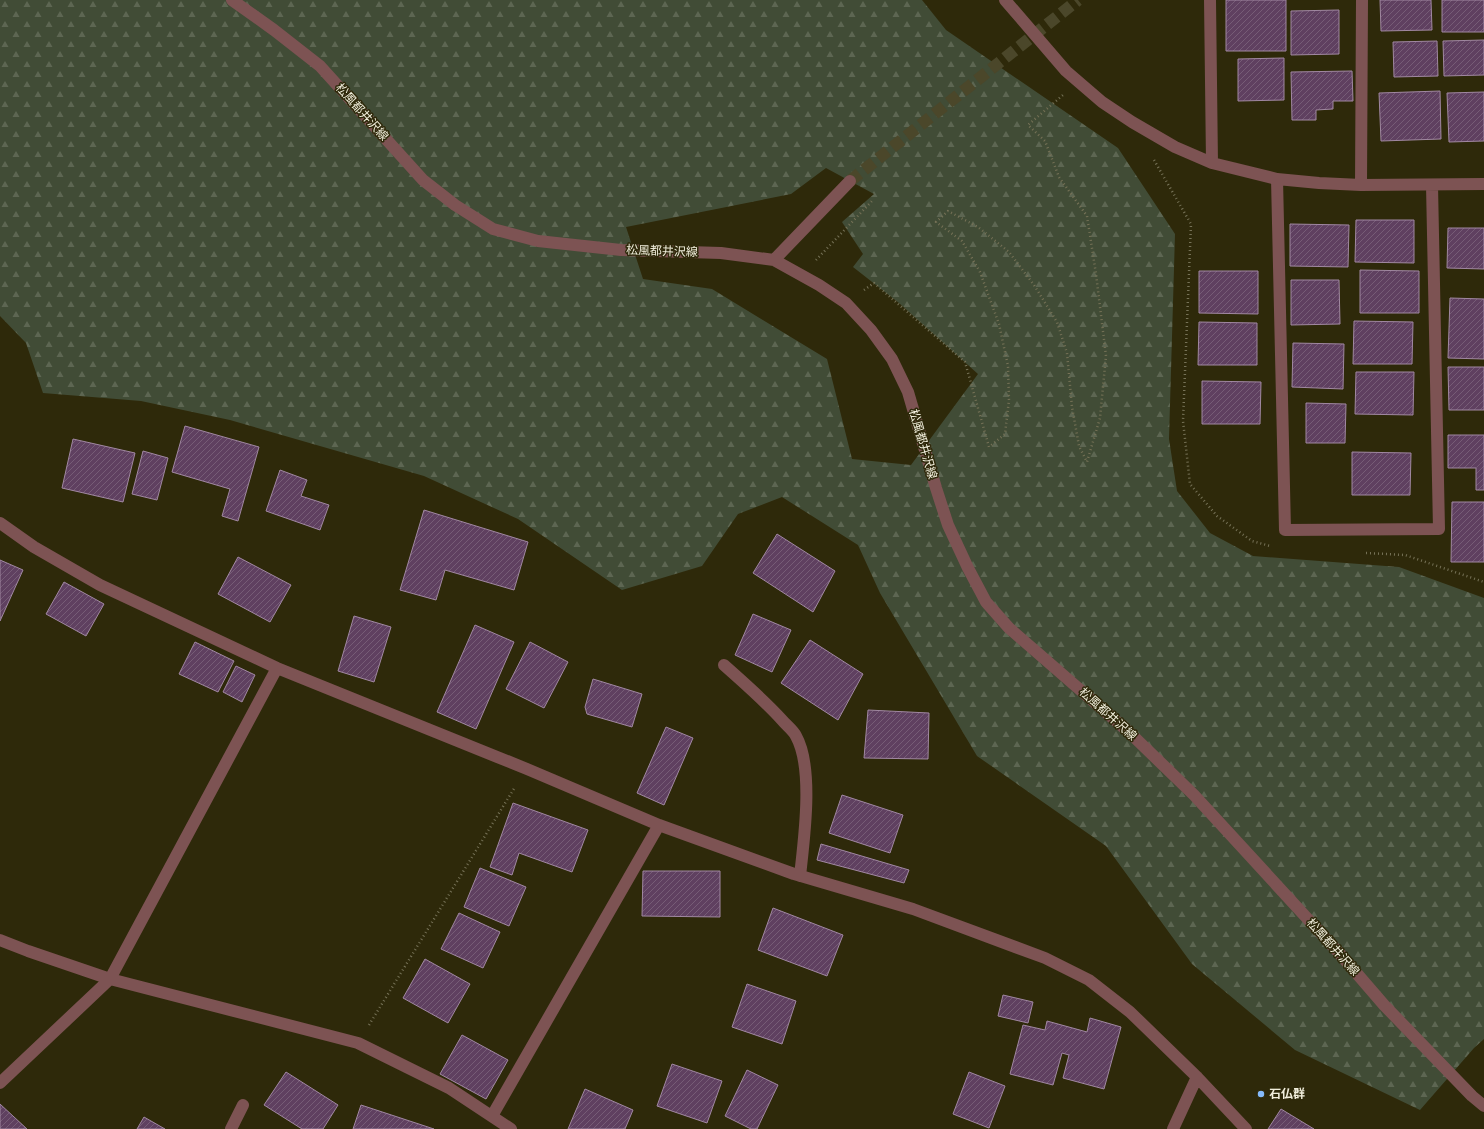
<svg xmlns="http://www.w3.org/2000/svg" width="1484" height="1129" viewBox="0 0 1484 1129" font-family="Karla,'Noto Sans JP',sans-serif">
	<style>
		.forest { fill: url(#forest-firs); fill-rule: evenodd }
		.building { fill: url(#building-hatch); stroke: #a188a2 }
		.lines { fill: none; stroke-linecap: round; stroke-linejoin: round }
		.minor-tunnel { stroke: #4b472a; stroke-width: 12; stroke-dasharray: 12 6; stroke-linecap: butt }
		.path { stroke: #767257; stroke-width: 2.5; stroke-dasharray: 1 3; stroke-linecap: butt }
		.minor { stroke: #7d5353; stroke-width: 12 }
		.poi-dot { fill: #86bbfb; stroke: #2e290a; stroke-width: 1.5 }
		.labels { text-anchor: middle; stroke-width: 3; stroke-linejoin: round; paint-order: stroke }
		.street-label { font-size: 12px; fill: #f1eedc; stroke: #2e290a }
		.poi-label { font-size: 12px; font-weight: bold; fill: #f1eedc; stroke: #2e290a; text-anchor: start }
	</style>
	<defs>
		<pattern id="forest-firs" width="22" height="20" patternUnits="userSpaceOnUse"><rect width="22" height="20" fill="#414c36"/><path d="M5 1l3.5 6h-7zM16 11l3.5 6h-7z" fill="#5d6652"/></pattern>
		<pattern id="building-hatch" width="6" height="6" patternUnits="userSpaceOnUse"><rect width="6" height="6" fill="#5f4060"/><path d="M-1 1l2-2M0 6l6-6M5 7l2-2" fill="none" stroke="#765c76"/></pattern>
	</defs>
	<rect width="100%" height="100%" fill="#2e290a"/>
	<path class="forest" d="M0 0H922L946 30 1118 148 1175 234 1169 439 1177 491 1210 533 1253 556 1399 567 1484 598V1039L1474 1048 1420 1110 1295 1050 1192 964 1106 846 977 756 880 593 858 545 782 497 738 514 702 566 622 590 518 519 424 476 230 420 141 401 43 393 26 343 0 316ZM826 168 874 194 842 222 863 254 853 267 899 303 978 374 911 465 852 459 827 359 712 289 643 279 626 227 791 194Z"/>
	<path class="building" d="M1226 0H1286V51H1226Z
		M1380 0H1431L1432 30 1381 31Z
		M1442 0H1484V32H1442Z
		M1339 10V54L1291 55V11Z
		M1484 40V75L1444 76 1443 41Z
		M1437 41 1438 76 1394 77 1393 42Z
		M1284 58V100L1238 101V59Z
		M1352 71 1353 101H1333V109L1316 110V120H1292L1291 72Z
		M1440 91 1441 139 1381 141 1379 93Z
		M1484 92V141L1449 142 1447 93Z
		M1356 220H1414V263L1355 262Z
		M1290 224 1349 225 1348 267 1290 266Z
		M1448 228H1484V269L1447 268Z
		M1360 270 1419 271V313H1360Z
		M1199 271H1258V314L1199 313Z
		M1291 280H1339L1340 324 1291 325Z
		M1450 298 1484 299V359L1448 358Z
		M1354 321 1413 322 1412 364H1353Z
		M1199 322 1257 323V365H1198Z
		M1293 343 1344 344 1343 389 1292 387Z
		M1448 367H1484V410H1449Z
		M1356 372H1414L1413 415 1355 414Z
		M1202 381 1261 382 1260 424H1202Z
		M1306 403 1346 404 1345 443H1306Z
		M185 426 259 447 238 521 222 516 230 489 172 472Z
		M1448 435H1484V490H1476V468H1448Z
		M73 439 135 453 123 502 62 488Z
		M143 451 168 458 157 500 132 494Z
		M1352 452 1411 453 1410 495H1352Z
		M280 470 307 480 301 496 329 505 320 530 266 511Z
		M1452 502H1484V562H1451Z
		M424 510 528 542 514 590 445 570 436 600 400 590Z
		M777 534 835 571 813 612 753 573Z
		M238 557 291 585 270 622 218 594Z
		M0 560 23 570 0 621Z
		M64 582 104 604 86 636 46 614Z
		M753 614 791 630 772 672 735 655Z
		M354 616 391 627 374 682 338 671Z
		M475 625 514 642 476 729 437 712Z
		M810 640 863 674 838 720 781 683Z
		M195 642 234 661 218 692 179 674Z
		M530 642 568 662 544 708 506 689Z
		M236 666 255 675 242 702 223 692Z
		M593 679 642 694 632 727 587 714 585 707Z
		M868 710 929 713 928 759 864 758Z
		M666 727 693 738 664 805 637 793Z
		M842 795 903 815 890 853 829 833Z
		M513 803 588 830 572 872 519 853 512 875 490 867Z
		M821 844 909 870 904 883 817 860Z
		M480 868 526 887 509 926 464 907Z
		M643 871H720V917L642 916Z
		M773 908 843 935 827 976 758 950Z
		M459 913 500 932 483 968 441 949Z
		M425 959 470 984 448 1023 403 998Z
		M747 984 796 1001 782 1044 732 1027Z
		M1003 995 1033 1002 1028 1023 998 1016Z
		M1090 1018 1121 1027 1104 1089 1063 1078 1069 1055 1062 1053 1053 1085 1010 1074 1023 1025 1045 1030 1047 1021 1087 1032Z
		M462 1035 508 1060 486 1099 440 1074Z
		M672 1064 722 1081 707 1123 657 1106Z
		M747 1070 778 1085 757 1129H751L725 1116Z
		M286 1072 338 1105 323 1129H302L264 1105Z
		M969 1072 1005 1086 989 1128 953 1114Z
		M585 1089 633 1110 625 1129H568Z
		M0 1104 27 1129H0Z
		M361 1105 434 1129H353Z
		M1281 1109 1314 1129H1268Z
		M144 1117 165 1129H137Z"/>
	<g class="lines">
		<path class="minor-tunnel" d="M850 181 1078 0"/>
		<path class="path" d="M1154 160 1191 224 1183 421 1190 484 1217 516 1252 541 1270 546
			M816 260 872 201
			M864 290 874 283 965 362 989 447 1005 434 1009 400 1008 366 999 324 980 272 962 241 936 222 948 211 978 227 1009 252 1034 285 1057 322 1067 353 1072 407 1079 446 1087 462 1100 418 1106 356 1096 274 1087 216 1059 177 1045 141 1028 125 1063 95
			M1366 553 1405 555 1484 582
			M369 1025 515 787"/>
		<path class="minor" d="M232 0 274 30 320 66 423 180 455 205 493 229 538 241 621 250 721 253 774 260 819 285 846 303 871 330 892 359 908 392 936 488 948 525 968 568 986 602 1009 628 1131 734 1194 795 1340 954 1384 1005 1472 1096 1484 1106
			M1005 0 1066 71 1102 102 1132 122 1175 147 1212 163 1277 179 1319 183 1361 185 1484 184
			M1210 0 1212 163
			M1277 179 1285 530 1439 529 1432 185
			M1361 185 1362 0
			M774 260 850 181
			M0 523 34 547 100 585 277 668 527 769 659 825 794 874 913 909 1045 958 1089 980 1130 1012 1197 1077 1246 1129
			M724 665C744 683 764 700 782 720 786 725 793 730 796 736 814 768 804 839 800 876
			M0 940 28 951 110 979 358 1043 449 1088 511 1129
			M0 1083 110 979 277 668
			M492 1116 659 825
			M231 1129 243 1105
			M1173 1129 1197 1077"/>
	</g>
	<circle class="poi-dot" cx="1261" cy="1094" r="4"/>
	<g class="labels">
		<g class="street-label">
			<text transform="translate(362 112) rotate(48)" y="4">松風都井沢線</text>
			<text transform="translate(662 251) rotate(2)" y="4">松風都井沢線</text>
			<text transform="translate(923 444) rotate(74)" y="4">松風都井沢線</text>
			<text transform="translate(1108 714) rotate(42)" y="4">松風都井沢線</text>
			<text transform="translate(1333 947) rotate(48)" y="4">松風都井沢線</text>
		</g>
		<g class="poi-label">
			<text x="1269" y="1098">石仏群</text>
		</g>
	</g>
</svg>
